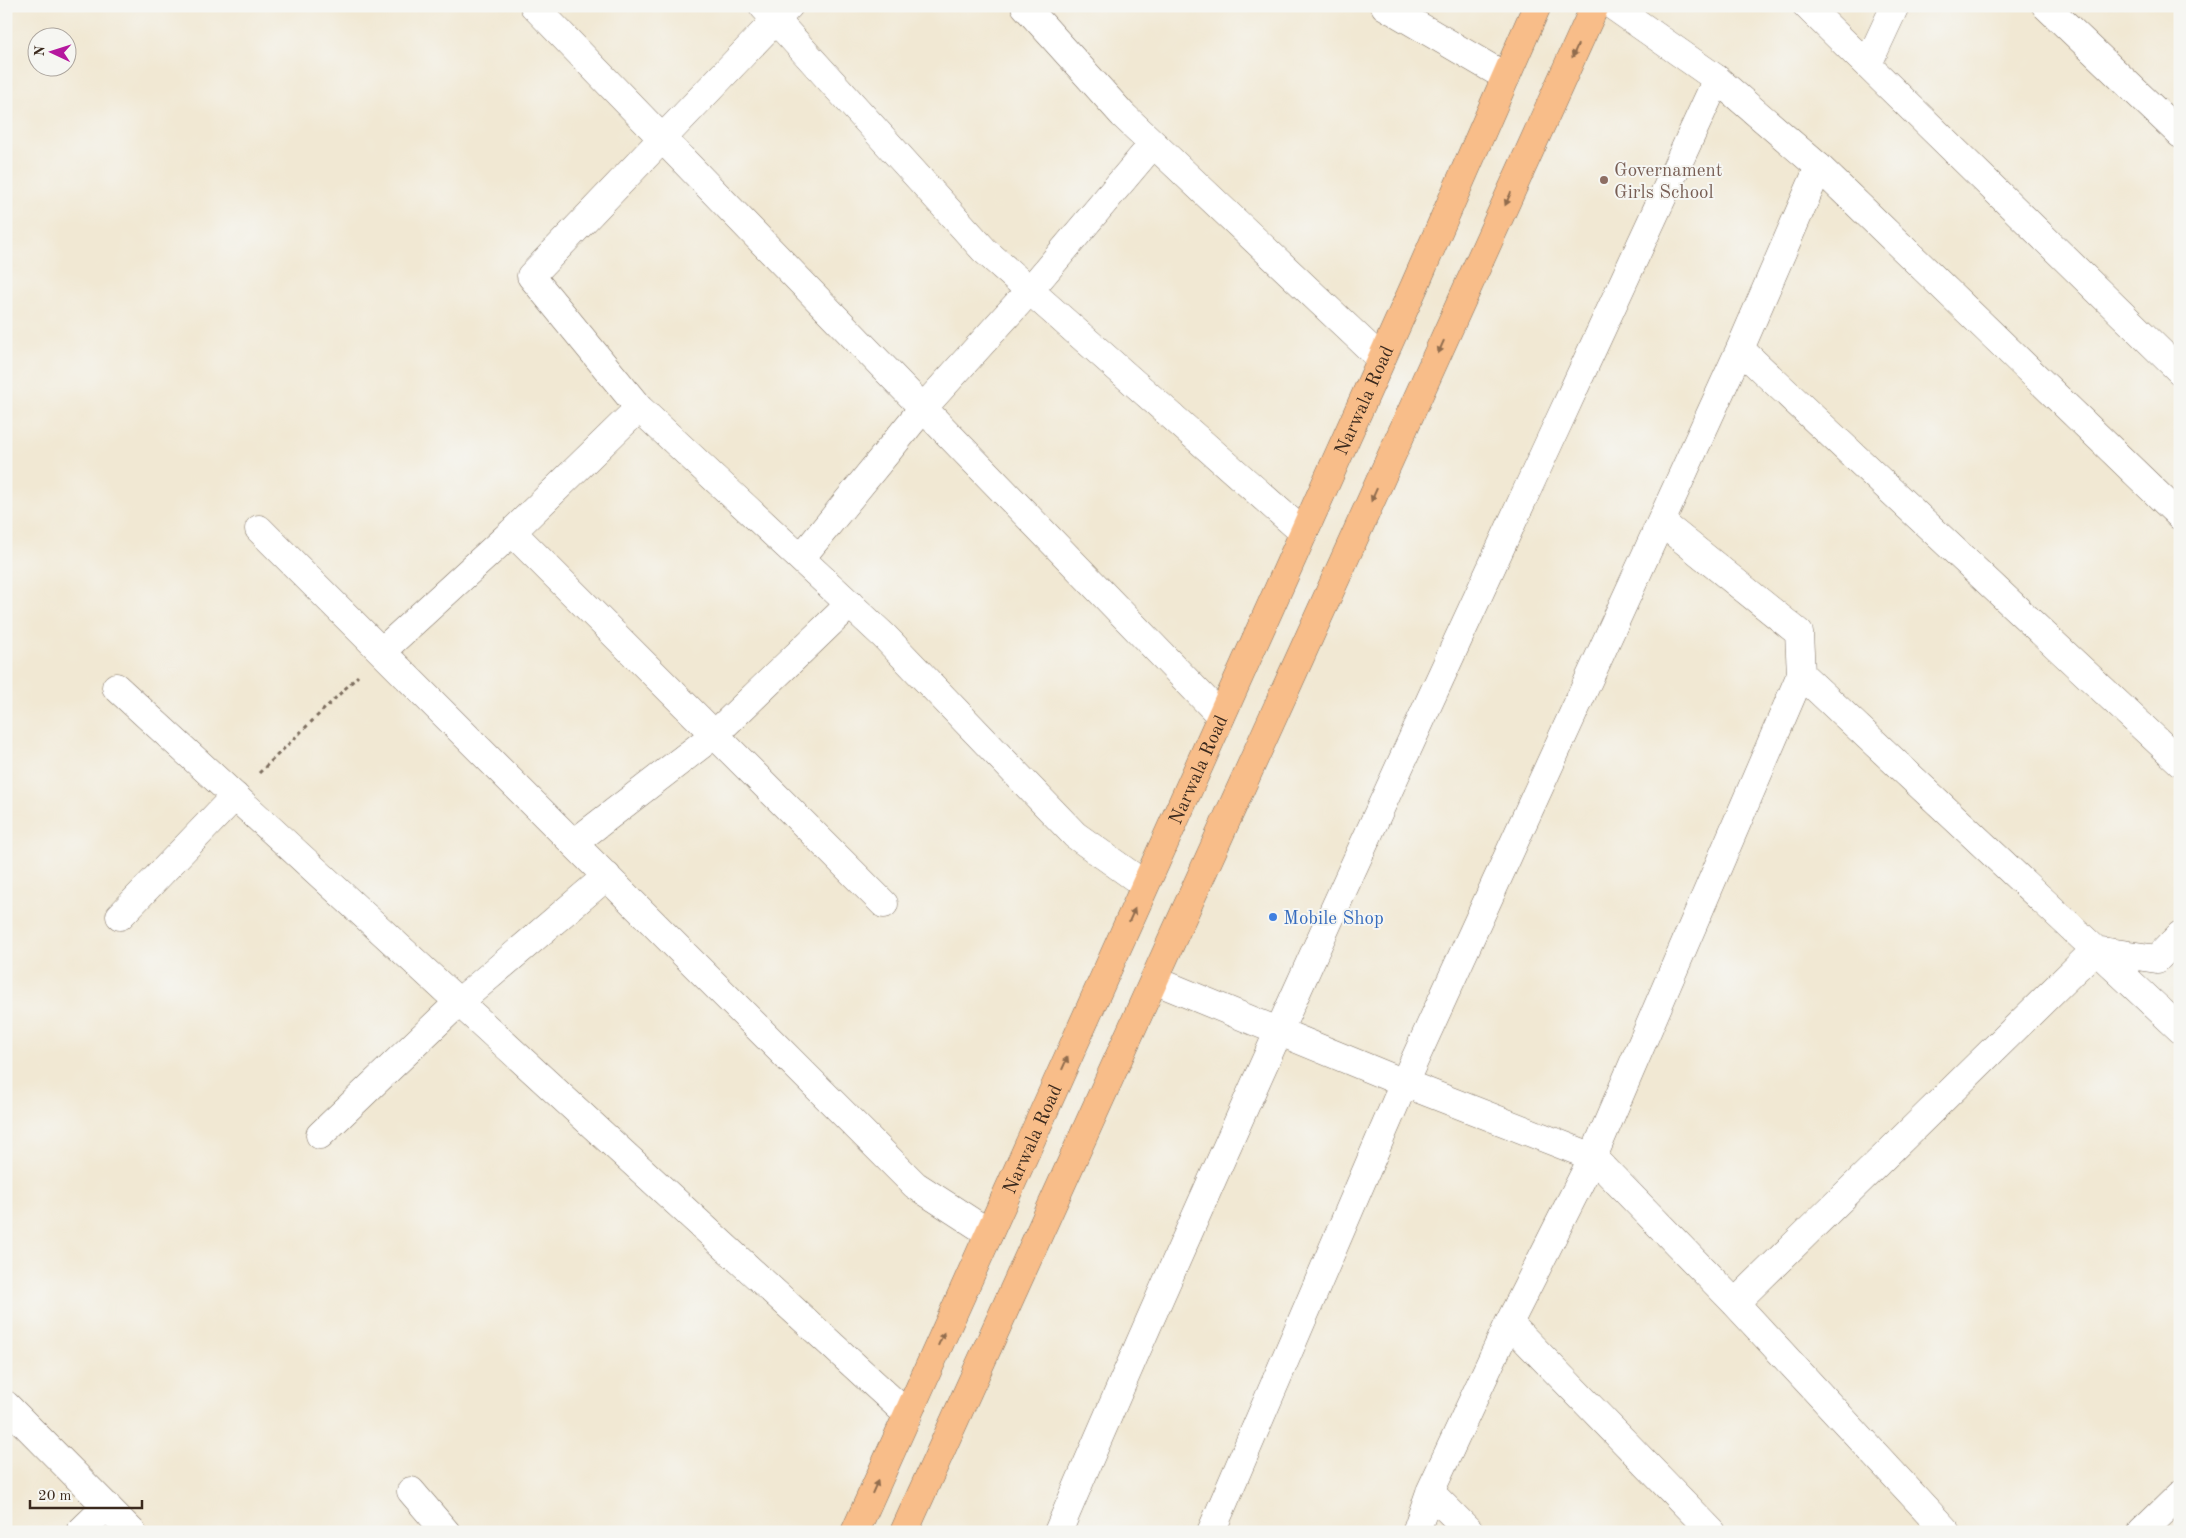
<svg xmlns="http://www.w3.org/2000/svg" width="2186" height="1538" viewBox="0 0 2186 1538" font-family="'Old Standard TT',serif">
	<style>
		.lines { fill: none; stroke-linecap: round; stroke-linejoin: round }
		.minor-casing { stroke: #7b6c5d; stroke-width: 29 }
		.tertiary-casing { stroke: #7b6c5d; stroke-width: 29 }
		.primary-casing { stroke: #7b6c5d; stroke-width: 29 }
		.path { stroke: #7b6c5d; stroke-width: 3; stroke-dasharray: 4 4; stroke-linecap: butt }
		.minor { stroke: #fff; stroke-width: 28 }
		.tertiary { stroke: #fff; stroke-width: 28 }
		.primary { stroke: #f8bd89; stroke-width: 28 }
		.oneway { fill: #906c4e }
		.education-dot { fill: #8d6e63; stroke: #f6f6f2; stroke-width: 2 }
		.shop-dot { fill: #3f7fe0; stroke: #f6f6f2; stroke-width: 2 }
		.labels { text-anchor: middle; stroke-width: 4; stroke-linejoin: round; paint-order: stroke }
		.education-label { font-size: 19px; fill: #785e54; stroke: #f6f6f2; text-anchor: start }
		.street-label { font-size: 19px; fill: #3b2a1e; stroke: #f6f6f2 }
		.shop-label { font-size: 19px; fill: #366cbe; stroke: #f6f6f2; text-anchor: start }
	</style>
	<rect width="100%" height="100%" fill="#f6f6f2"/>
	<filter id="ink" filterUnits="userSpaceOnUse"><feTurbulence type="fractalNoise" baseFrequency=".02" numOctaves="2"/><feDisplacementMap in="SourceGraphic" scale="10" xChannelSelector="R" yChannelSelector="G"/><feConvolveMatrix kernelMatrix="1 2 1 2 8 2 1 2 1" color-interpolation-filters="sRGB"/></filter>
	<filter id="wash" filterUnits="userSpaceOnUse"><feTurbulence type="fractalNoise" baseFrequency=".0096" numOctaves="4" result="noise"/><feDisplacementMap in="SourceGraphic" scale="20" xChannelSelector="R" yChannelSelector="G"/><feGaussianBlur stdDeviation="1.12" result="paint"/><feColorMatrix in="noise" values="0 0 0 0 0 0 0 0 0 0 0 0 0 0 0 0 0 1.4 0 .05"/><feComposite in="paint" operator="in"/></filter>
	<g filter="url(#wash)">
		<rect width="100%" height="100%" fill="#f1e8d3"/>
	</g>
	<g filter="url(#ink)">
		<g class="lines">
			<g class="minor-casing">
				<path id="minor" d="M534 6 1221 716
					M763 6 984 250 1304 533
					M1025 6 1123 115 1381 359
					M1385 6 1506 77
					M1807 6 2180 371
					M2046 6 2180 134
					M1868 64 1895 6
					M1740 349 2180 762
					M639 408 531 276 789 6
					M259 529 915 1185 989 1233
					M512 532 884 904
					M801 558 923 408 1030 290 1153 144
					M382 651 512 532 639 408 885 637 1075 835 1145 885
					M1801 674 2180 1029
					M116 687 908 1415
					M574 843 714 735 850 604
					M120 916 235 796
					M1154 980 1404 1083 1593 1157 1735 1303 1947 1532
					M320 1135 459 1002 607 876
					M1735 1303 2095 950 2157 959 2180 935
					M1509 1323 1712 1532
					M6 1405 132 1532
					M411 1491 446 1532
					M1430 1492 1470 1532
					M80 1532 107 1506
					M1058 1532C1267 1043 1495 562 1717 79
					M1211 1532 1404 1083 1740 349 1819 167
					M1416 1532 1430 1492 1509 1323 1593 1157 1801 674 1799 633 1661 522
					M2142 1532 2180 1495"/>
			</g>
			<g class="tertiary-casing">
				<path id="tertiary" d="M1613 6 1717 79 1819 167 2180 516"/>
			</g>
			<g class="primary-casing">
				<g id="primary">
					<path id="s1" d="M855 1532 1414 287 1537 6"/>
					<path d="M904 1532 1595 6"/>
				</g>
			</g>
			<path class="path" d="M259 773 358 676"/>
			<use href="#minor" class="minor"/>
			<use href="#tertiary" class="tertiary"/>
			<use href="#primary" class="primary"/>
		</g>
		<defs><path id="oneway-solid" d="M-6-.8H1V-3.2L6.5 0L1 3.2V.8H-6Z" transform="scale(1.25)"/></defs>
		<g class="oneway">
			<use href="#oneway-solid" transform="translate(1575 51) rotate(114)"/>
			<use href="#oneway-solid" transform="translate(1508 199) rotate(114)"/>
			<use href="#oneway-solid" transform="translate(1441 347) rotate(114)"/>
			<use href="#oneway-solid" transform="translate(1374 495) rotate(114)"/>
			<use href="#oneway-solid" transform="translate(1132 915) rotate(-66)"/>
			<use href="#oneway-solid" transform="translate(1065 1063) rotate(-66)"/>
			<use href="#oneway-solid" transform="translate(941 1339) rotate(-66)"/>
			<use href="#oneway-solid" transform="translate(875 1487) rotate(-66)"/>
		</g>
	</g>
	<circle class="education-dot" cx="1604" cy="180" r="5"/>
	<circle class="shop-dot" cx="1273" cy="917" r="5"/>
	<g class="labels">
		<g class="education-label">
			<text x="1614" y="176">Governament<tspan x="1614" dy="22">Girls School</tspan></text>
		</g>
		<g class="street-label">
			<text dy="7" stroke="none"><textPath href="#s1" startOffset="1241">Narwala Road</textPath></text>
			<text dy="7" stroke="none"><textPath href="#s1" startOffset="836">Narwala Road</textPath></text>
			<text dy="7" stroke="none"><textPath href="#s1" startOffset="431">Narwala Road</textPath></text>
		</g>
		<g class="shop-label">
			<text x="1283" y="924">Mobile Shop</text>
		</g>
	</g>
	<rect width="2186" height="1538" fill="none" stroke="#f6f6f2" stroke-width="25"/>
	<g transform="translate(52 52) rotate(274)"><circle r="24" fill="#f6f6f2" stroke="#aba49d"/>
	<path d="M0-4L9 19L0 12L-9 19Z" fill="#b5179e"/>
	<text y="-8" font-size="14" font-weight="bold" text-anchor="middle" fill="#3b2a1e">N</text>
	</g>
	<path d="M30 1500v8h112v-8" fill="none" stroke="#3b2a1e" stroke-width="2.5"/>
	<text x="38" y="1500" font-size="15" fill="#3b2a1e" stroke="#f6f6f2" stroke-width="4" paint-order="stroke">20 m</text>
</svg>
